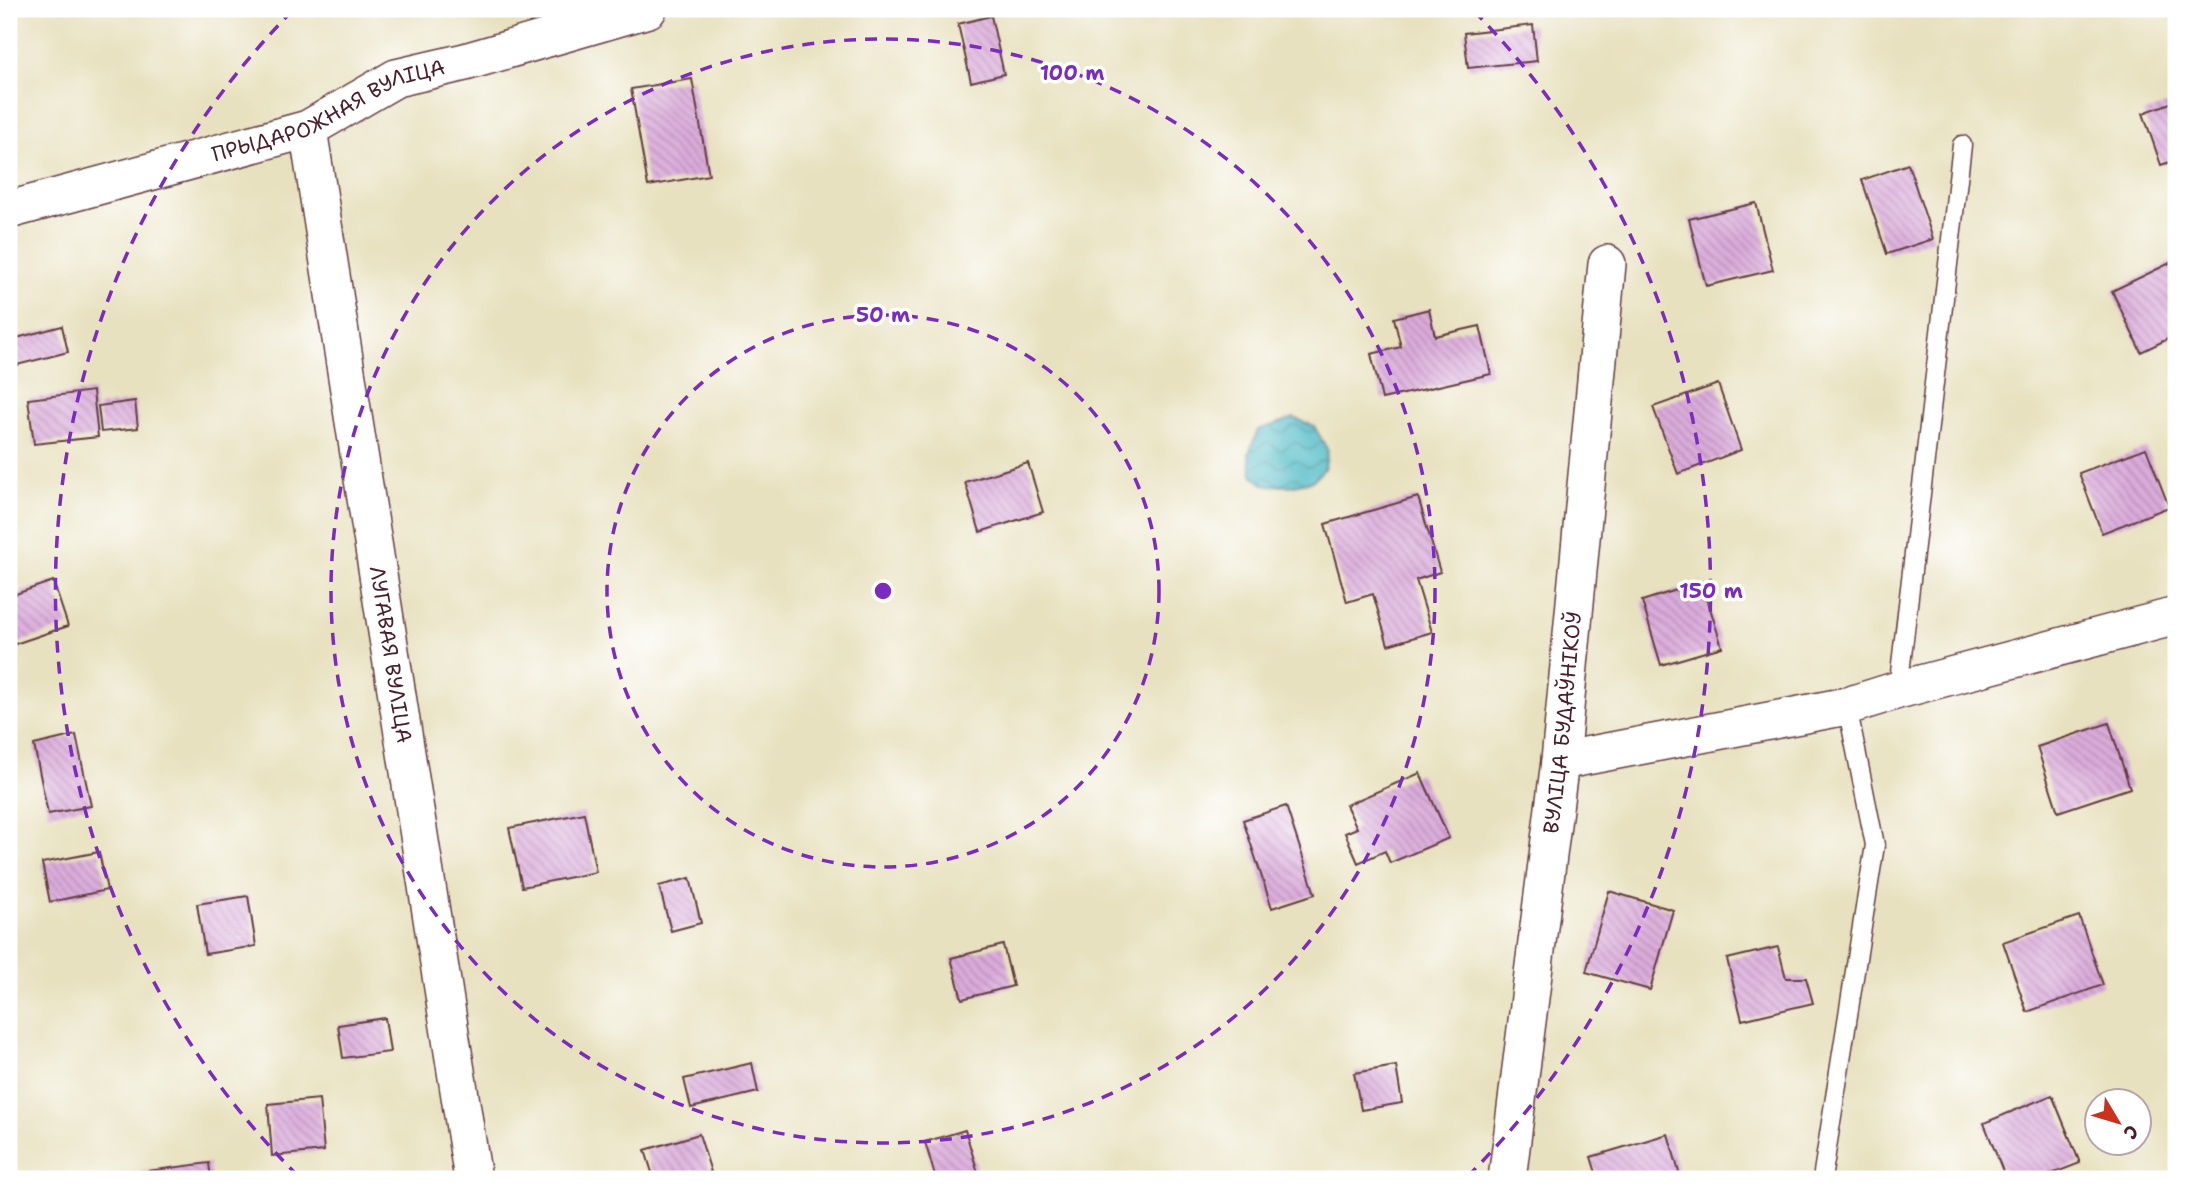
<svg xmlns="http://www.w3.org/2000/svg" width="2185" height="1188" viewBox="0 0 2185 1188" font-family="'Shantell Sans',sans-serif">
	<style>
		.water { fill: url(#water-waves); stroke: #4a6c78; stroke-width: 2 }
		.building { fill: url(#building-back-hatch) }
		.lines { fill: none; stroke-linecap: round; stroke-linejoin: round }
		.lane-casing { stroke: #623c41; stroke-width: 21 }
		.street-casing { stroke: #623c41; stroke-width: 40 }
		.lane { stroke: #fff; stroke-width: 18 }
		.street { stroke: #fff; stroke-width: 37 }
		.ring { fill: none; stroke: #7b2cbf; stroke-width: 3.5; stroke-dasharray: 12 9 }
		.labels { text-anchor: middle; stroke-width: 7; stroke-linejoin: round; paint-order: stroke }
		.street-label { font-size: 21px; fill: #4a1f2b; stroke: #fff }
		.centre { fill: #7b2cbf; stroke: #fff; stroke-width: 3.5 }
		.ring-label { font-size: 21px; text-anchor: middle; font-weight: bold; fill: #7b2cbf; stroke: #fff; stroke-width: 7; stroke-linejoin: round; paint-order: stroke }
	</style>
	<defs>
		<pattern id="water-waves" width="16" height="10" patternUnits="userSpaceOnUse" patternTransform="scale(1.75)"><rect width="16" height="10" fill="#4bb9c4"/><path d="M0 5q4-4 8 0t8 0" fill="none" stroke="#40969f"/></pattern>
		<pattern id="building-back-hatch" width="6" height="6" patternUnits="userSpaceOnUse" patternTransform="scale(1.75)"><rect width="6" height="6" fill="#dbacdb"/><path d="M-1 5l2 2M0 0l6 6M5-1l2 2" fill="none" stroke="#b48bb2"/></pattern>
	</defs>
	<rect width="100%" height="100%" fill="#fff"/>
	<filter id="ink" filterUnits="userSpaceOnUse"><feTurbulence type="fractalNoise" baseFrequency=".0143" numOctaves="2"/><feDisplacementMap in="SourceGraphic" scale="14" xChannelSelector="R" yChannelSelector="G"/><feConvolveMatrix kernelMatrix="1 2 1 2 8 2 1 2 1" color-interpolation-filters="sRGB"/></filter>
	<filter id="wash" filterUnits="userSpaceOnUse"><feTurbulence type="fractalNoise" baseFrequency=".00686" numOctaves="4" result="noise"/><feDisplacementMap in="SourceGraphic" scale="28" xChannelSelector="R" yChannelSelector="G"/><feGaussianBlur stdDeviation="1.57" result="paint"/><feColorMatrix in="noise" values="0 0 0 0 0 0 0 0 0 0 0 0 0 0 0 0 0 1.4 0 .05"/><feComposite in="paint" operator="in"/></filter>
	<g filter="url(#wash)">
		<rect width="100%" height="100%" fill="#e8e1bf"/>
		<path class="water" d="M1294 418 1314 426 1328 451 1324 469 1312 481 1289 486 1265 485 1252 475 1249 453 1258 430Z"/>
		<g id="blocks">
			<path class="building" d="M991 16 1004 74 971 82 958 24Z
				M1533 25 1537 61 1468 68 1464 33Z
				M692 79 709 175 648 186 631 89Z
				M2176 101V160L2161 165 2143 113Z
				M1908 164 1933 239 1887 254 1862 180Z
				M1756 203 1773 270 1706 286 1689 219Z
				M2176 260V335L2141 352 2112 291Z
				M1429 309 1435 336 1480 326 1491 374 1382 399 1371 354 1401 347 1394 318Z
				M62 326 68 352 9 367V340Z
				M1718 384 1741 450 1678 474 1653 407Z
				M93 391 98 437 34 444 28 399Z
				M135 401 138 428 101 432 98 406Z
				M2146 448 2169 507 2102 533 2079 473Z
				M1028 463 1043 512 980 532 965 482Z
				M1418 497 1440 572 1416 580 1432 632 1388 645 1373 594 1347 602 1325 524Z
				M53 581 68 626 9 646V583L13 595Z
				M1702 582 1722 647 1661 665 1642 601Z
				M2109 723 2130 788 2058 812 2037 747Z
				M76 735 91 806 48 814 34 745Z
				M1420 773 1449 838 1390 863 1385 851 1358 863 1345 833 1357 828 1346 805Z
				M1286 806 1315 894 1272 908 1243 820Z
				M584 813 596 872 522 887 509 828Z
				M99 852 107 890 50 902 42 863Z
				M690 878 701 923 671 931 659 886Z
				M1609 891 1673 910 1650 990 1586 972Z
				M248 896 256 946 205 954 197 904Z
				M2079 916 2103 985 2027 1012 2003 942Z
				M1003 945 1013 986 962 999 951 958Z
				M1778 947 1786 978H1806L1813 1003 1742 1020 1727 959Z
				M385 1018 390 1052 343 1058 338 1025Z
				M752 1063 758 1092 691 1108 684 1079Z
				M1396 1066 1402 1103 1361 1110 1354 1073Z
				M2052 1095 2080 1163 2039 1179H2006L1984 1123Z
				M319 1099 324 1151 272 1156 268 1104Z
				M965 1130 980 1179H936L925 1142Z
				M699 1134 711 1172 689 1179H654L645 1150Z
				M1668 1134 1681 1179H1598L1591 1157Z
				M209 1163 211 1179H101L100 1177Z"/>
		</g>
	</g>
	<g filter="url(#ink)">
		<use href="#blocks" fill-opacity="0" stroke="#623c41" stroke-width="2"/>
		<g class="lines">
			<g class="lane-casing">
				<path id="lane" d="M1898 690 1962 145
					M1822 1179 1875 845 1847 706"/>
			</g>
			<g class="street-casing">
				<g id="street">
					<path id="s1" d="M308 129 473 1179"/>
					<path id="s2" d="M9 210 308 129 396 78 465 62 648 9"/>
					<path d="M1560 761 1847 706 1898 690 2176 616"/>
					<path id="s3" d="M1507 1179 1560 761 1607 264"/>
				</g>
			</g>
			<use href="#lane" class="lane"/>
			<use href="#street" class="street"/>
		</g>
	</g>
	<g class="ring">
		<circle cx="883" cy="591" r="276"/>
		<circle cx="883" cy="591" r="552"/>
		<path d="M298 1176A828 828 0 0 1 292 11M1474 11A828 828 0 0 1 1468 1176"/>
	</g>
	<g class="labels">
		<g class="street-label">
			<text dy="7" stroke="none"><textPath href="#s2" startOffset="336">ПРЫДАРОЖНАЯ ВУЛІЦА</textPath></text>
			<text dy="7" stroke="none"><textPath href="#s1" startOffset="532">ЛУГАВАЯ ВУЛІЦА</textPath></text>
			<text dy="7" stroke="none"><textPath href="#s3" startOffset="460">ВУЛІЦА БУДАЎНІКОЎ</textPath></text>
		</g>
	</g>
	<circle cx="883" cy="591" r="10" class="centre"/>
	<g class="ring-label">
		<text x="1072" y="80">100 m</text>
		<text x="883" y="322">50 m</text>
		<text x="1711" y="598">150 m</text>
	</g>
	<rect width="2185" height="1188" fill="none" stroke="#fff" stroke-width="35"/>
	<g transform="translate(2118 1122) rotate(128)"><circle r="33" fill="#ffffff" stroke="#b7a5aa" stroke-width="2"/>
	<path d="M0-5L12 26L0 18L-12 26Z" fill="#c8321e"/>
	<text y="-10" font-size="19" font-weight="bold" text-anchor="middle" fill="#4a1f2b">С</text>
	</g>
</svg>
